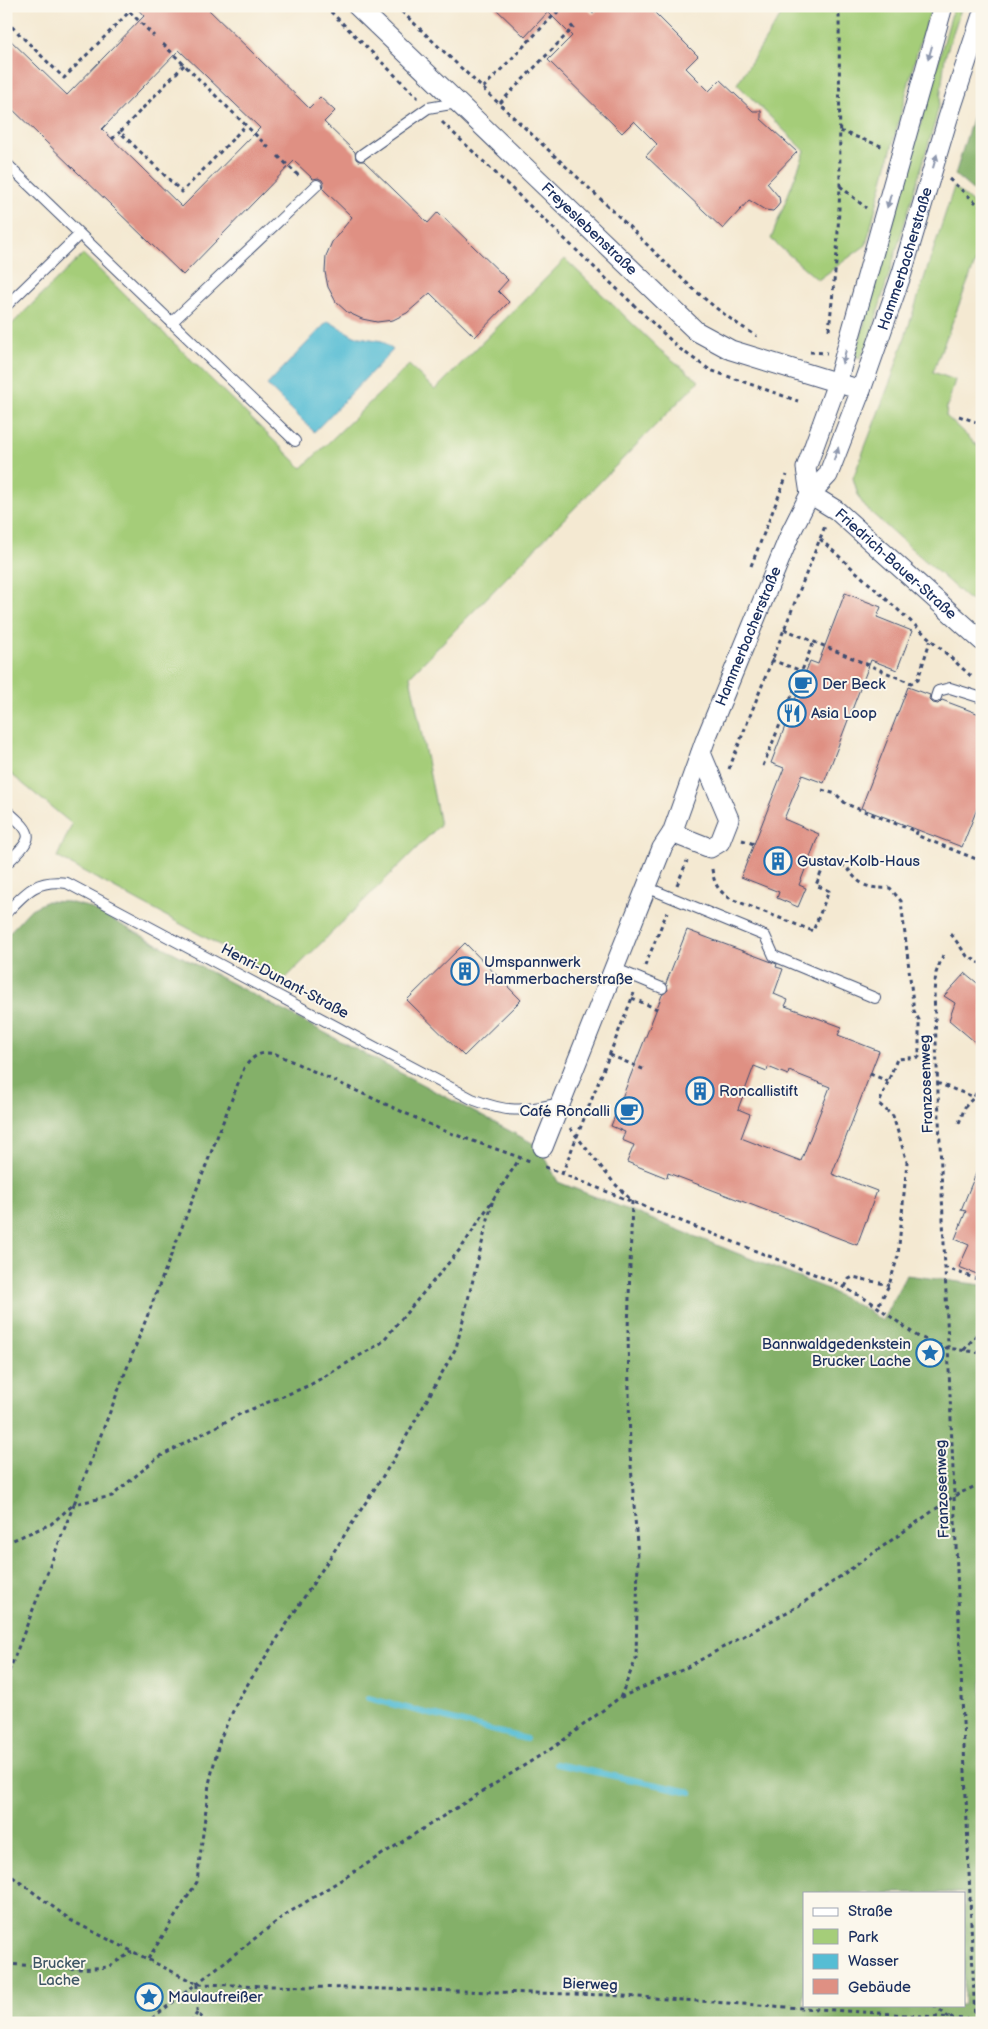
<svg xmlns="http://www.w3.org/2000/svg" width="988" height="2029" viewBox="0 0 988 2029" font-family="'Balsamiq Sans',sans-serif">
	<style>
		.green { fill: #a5cd79; stroke: #607e6c }
		.forest { fill: #84b069; stroke: #507064; fill-rule: evenodd }
		.water { fill: #56bdd4; stroke: #387699 }
		.lines { fill: none; stroke-linecap: round; stroke-linejoin: round }
		.stream { stroke: #56bdd4; stroke-width: 6 }
		.building { fill: #df9083; fill-rule: evenodd }
		.lane-casing { stroke: #3c4b6f; stroke-width: 12 }
		.street-casing { stroke: #3c4b6f; stroke-width: 21 }
		.path { stroke: #3c4b6f; stroke-width: 3; stroke-dasharray: 4 4; stroke-linecap: butt }
		.lane { stroke: #fff; stroke-width: 10 }
		.street { stroke: #fff; stroke-width: 19 }
		.oneway { fill: #8d97ae }
		.labels { text-anchor: middle; stroke-width: 4; stroke-linejoin: round; paint-order: stroke }
		.street-label { font-size: 15px; fill: #1b2f5e; stroke: #fbf7ec }
		.poi-label { font-size: 15px; fill: #1b2f5e; stroke: #fbf7ec; text-anchor: start }
		.park-label { font-size: 15px; fill: #3e5665; stroke: #fbf7ec }
	</style>
	<rect width="100%" height="100%" fill="#fbf7ec"/>
	<filter id="ink" filterUnits="userSpaceOnUse"><feTurbulence type="fractalNoise" baseFrequency=".02" numOctaves="2"/><feDisplacementMap in="SourceGraphic" scale="10" xChannelSelector="R" yChannelSelector="G"/><feConvolveMatrix kernelMatrix="1 2 1 2 8 2 1 2 1" color-interpolation-filters="sRGB"/></filter>
	<filter id="wash" filterUnits="userSpaceOnUse"><feTurbulence type="fractalNoise" baseFrequency=".0096" numOctaves="4" result="noise"/><feDisplacementMap in="SourceGraphic" scale="20" xChannelSelector="R" yChannelSelector="G"/><feGaussianBlur stdDeviation="1.12" result="paint"/><feColorMatrix in="noise" values="0 0 0 0 0 0 0 0 0 0 0 0 0 0 0 0 0 1.4 0 .05"/><feComposite in="paint" operator="in"/></filter>
	<g filter="url(#wash)">
		<rect width="100%" height="100%" fill="#f4e9d2"/>
		<path class="green" d="M787 6H932L917 52 866 245 818 280 771 239 805 151 737 84Z
			M954 6H962L945 57 940 100 935 122 869 341 860 358 855 356Z
			M954 187 982 211V260L977 258 933 372 955 380 947 407 946 416 982 450V593L973 600 967 598 866 508 859 498 853 478 892 377Z
			M83 254 302 468 409 365 435 390 565 259 660 350 699 381 410 676 440 825 284 980 57 857 72 824 6 770V330Z"/>
		<path class="forest" d="M982 86V198L955 175Z
			M47 901 68 902 88 907 540 1147 558 1182 822 1287 869 1311 882 1321 906 1275 982 1285V2023H6V936L31 909ZM804 1893H964V2005H804Z"/>
		<path class="water" d="M328 321 354 336 382 341 393 350 314 432 267 385Z"/>
		<g class="lines">
			<path class="stream" d="M368 1698 526 1739
				M556 1764 691 1792"/>
		</g>
		<g id="blocks">
			<path class="building" d="M135 6H205L309 108 320 97 335 111 324 122 355 152 356 159 359 161H364L428 223 438 212 508 280 498 291 509 302 475 337 430 293 407 313 393 320 377 322 362 319 347 312 336 302 328 287 325 272 326 256 332 242 352 217 323 189 324 184 322 180 318 178 313 179 294 161 183 275 6 103V36L67 95 144 16ZM179 50 260 128 182 207 102 129Z
				M493 6H585L593 14 601 6H648L698 56 686 68 709 91 720 80 753 111H761V119L797 152 767 183 779 197 780 203 777 207 773 211 765 210 749 200 723 229 646 156 657 144 634 121 622 133 548 60 572 36 548 12 525 37Z
				M845 593 881 607 877 617 912 631 897 670 871 660 824 783 802 775 784 819 819 834 799 885 806 888 798 907 777 898 779 892 741 877 784 768 771 763 810 661 818 664Z
				M908 687 930 695 929 699 933 703 938 704 942 700 982 715V796L962 847 861 808Z
				M687 930 777 964 776 967 783 969 774 994 788 1000 785 1006 842 1027 838 1035 879 1051 832 1174 877 1191 857 1245 668 1173 667 1178 627 1162 634 1145 622 1140 625 1132 611 1126 662 995 668 990 666 983ZM754 1066 767 1071 768 1067 788 1075 789 1071 830 1087 801 1161 741 1138 750 1114 738 1109Z
				M465 943 521 1000 464 1056 407 1000Z
				M965 973 982 987V1048L949 1020 955 1003 944 996Z
				M981 1161H982V1276L959 1267 969 1245 955 1239 966 1211 961 1210Z"/>
		</g>
	</g>
	<g filter="url(#ink)">
		<use href="#blocks" fill-opacity="0" stroke="#3c4b6f" stroke-width="1"/>
		<g class="lines">
			<g class="lane-casing">
				<path id="lane" d="M361 155 428 108 457 103
					M6 163 295 441
					M6 306 79 235
					M171 323 317 185
					M936 697 938 691 950 688 982 698
					M6 810C36 836 34 837 6 864
					M646 887 765 936 774 956 875 998
					M6 913C26 892 36 879 67 883L472 1099C510 1114 521 1111 561 1103
					M614 968 662 988"/>
			</g>
			<g class="street-casing">
				<g id="street">
					<path id="s1" d="M357 6 696 331 731 350 861 390"/>
					<path d="M810 494 806 468 837 383 943 6"/>
					<path id="s2" d="M810 494 836 510 982 641"/>
					<path d="M672 833 710 848 720 842 729 819 701 753"/>
					<path id="s3" d="M543 1147 662 848 672 833 705 741 791 532 810 494 828 475 861 390 902 273 948 118 982 15"/>
				</g>
			</g>
			<path class="path" d="M124 6 154 36
				M325 6 418 98
				M396 6C467 74 538 140 609 207 656 252 700 303 757 336
				M6 10 10 6
				M6 21 64 78 129 12
				M163 44 269 148
				M184 65 120 132 182 192 246 125
				M483 88 557 12 559 14
				M500 103 573 28 569 23
				M442 122 680 349 710 370 798 401
				M840 131 884 147
				M112 139 120 132
				M278 156 301 178
				M949 179 982 208
				M840 186 866 208
				M829 330 837 253 840 186 839 6
				M810 352 827 353
				M959 416 982 424
				M820 539 972 677
				M751 566 787 475
				M784 629 911 683 918 679 930 641
				M771 660 802 671
				M763 766 814 641
				M729 769 825 526
				M822 790 836 794 846 804 917 832 916 835 981 861
				M742 840 754 844
				M712 869C714 884 718 891 731 899L813 931 829 891 816 885 826 861 847 867C859 886 868 889 890 888L901 901 914 1011 919 1020V1057L897 1059 879 1104 893 1116 907 1162 898 1256 889 1285 878 1306
				M677 885 687 861
				M951 934 967 956 982 964
				M943 955 936 973 934 992 975 2023
				M645 966 667 912
				M632 998 657 1009
				M610 1055 645 1070
				M870 1074 888 1081
				M937 1083 974 1097 982 1082
				M959 1123 965 1107 974 1097
				M570 1128 614 1183 632 1201 628 1331 630 1453 638 1557 636 1659 620 1698
				M545 1167 834 1282 871 1302 917 1336 947 1348 982 1353
				M562 1174 634 993
				M944 1267 982 1281
				M845 1287 849 1279 853 1277 889 1285
				M964 1350 982 1328
				M6 1543 51 1524 74 1504 244 1068C254 1055 260 1051 276 1054L442 1130 530 1161
				M6 1679 74 1504 112 1496 157 1458 242 1413 310 1385 381 1343 462 1247 520 1158
				M6 1872 72 1921 197 1984 608 1995 982 2020
				M148 1959 197 1882 209 1784 220 1739 240 1696 392 1462 456 1348 493 1199
				M6 1964 80 1969 108 1967 132 1952
				M197 1984V2013L208 2023
				M934 2005 949 2018
				M146 2023 285 1915 557 1745 619 1698 682 1670 800 1605 954 1496 982 1483
				M191 2023 197 2013"/>
			<use href="#lane" class="lane"/>
			<use href="#street" class="street"/>
		</g>
		<defs><path id="oneway-solid" d="M-6-.8H1V-3.2L6.5 0L1 3.2V.8H-6Z" transform="scale(1.25)"/></defs>
		<g class="oneway">
			<use href="#oneway-solid" transform="translate(930 53) rotate(106)"/>
			<use href="#oneway-solid" transform="translate(935 161) rotate(-74)"/>
			<use href="#oneway-solid" transform="translate(889 201) rotate(106)"/>
			<use href="#oneway-solid" transform="translate(844 357) rotate(106)"/>
			<use href="#oneway-solid" transform="translate(836 454) rotate(-70)"/>
		</g>
	</g>
	<defs>
		<g id="cafe-ring" transform="scale(1.4375)"><circle r="9.5" fill="#fbf7ec" stroke="#1f6fb2" stroke-width="1.5"/><path d="M-5.5-4.5H6V0H3Q3 3.5 0 3.5H-2.5Q-5.5 3.5-5.5 0ZM3-3.2v2h1.7v-2ZM-6 4.5H4V6H-6Z" fill="#1f6fb2"/></g>
		<g id="restaurant-ring" transform="scale(1.4375)"><circle r="9.5" fill="#fbf7ec" stroke="#1f6fb2" stroke-width="1.5"/><path d="M-5-6h1v4h1v-4h1v4h1v-4h1v5L-1.5 .5V6h-2V.5L-5-1ZM5-6V6H3V1.5H1.5Q1.5-4 5-6Z" fill="#1f6fb2"/></g>
		<g id="building-ring" transform="scale(1.4375)"><circle r="9.5" fill="#fbf7ec" stroke="#1f6fb2" stroke-width="1.5"/><path d="M-4-6H4V6H1V3H-1V6H-4ZM-2.5-4.3h1.7v1.8h-1.7ZM.8-4.3h1.7v1.8H.8ZM-2.5-1h1.7V.8h-1.7ZM.8-1h1.7V.8H.8Z" fill="#1f6fb2"/></g>
		<g id="sight-ring" transform="scale(1.4375)"><circle r="9.5" fill="#fbf7ec" stroke="#1f6fb2" stroke-width="1.5"/><path d="M0-6L1.8-2.2L6-1.7L2.9 1.2L3.7 5.4L0 3.3L-3.7 5.4L-2.9 1.2L-6-1.7L-1.8-2.2Z" fill="#1f6fb2"/></g>
	</defs>
	<g fill-rule="evenodd">
		<use href="#cafe-ring" x="803" y="684"/>
		<use href="#restaurant-ring" x="792" y="713"/>
		<use href="#building-ring" x="778" y="861"/>
		<use href="#building-ring" x="465" y="971"/>
		<use href="#building-ring" x="700" y="1091"/>
		<use href="#cafe-ring" x="629" y="1111"/>
		<use href="#sight-ring" x="930" y="1353"/>
		<use href="#sight-ring" x="149" y="1997"/>
	</g>
	<g class="labels">
		<g class="street-label">
			<text dy="5" stroke="none"><textPath href="#s1" startOffset="322">Freyeslebenstraße</textPath></text>
			<text dy="5" stroke="none"><textPath href="#s3" startOffset="962">Hammerbacherstraße</textPath></text>
			<text dy="5" stroke="none"><textPath href="#s2" startOffset="111">Friedrich-Bauer-Straße</textPath></text>
			<text dy="5" stroke="none"><textPath href="#s3" startOffset="551">Hammerbacherstraße</textPath></text>
			<text transform="translate(285 981) rotate(28)" y="5">Henri-Dunant-Straße</text>
			<text transform="translate(926 1084) rotate(-92)" y="5">Franzosenweg</text>
			<text transform="translate(942 1489) rotate(-92)" y="5">Franzosenweg</text>
			<text transform="translate(590 1984) rotate(2)" y="5">Bierweg</text>
		</g>
		<g class="poi-label">
			<text x="822" y="689">Der Beck</text>
			<text x="811" y="718">Asia Loop</text>
			<text x="797" y="866">Gustav-Kolb-Haus</text>
			<text x="484" y="967">Umspannwerk<tspan x="484" dy="17">Hammerbacherstraße</tspan></text>
			<text x="719" y="1096">Roncallistift</text>
			<text x="610" y="1116" text-anchor="end">Café Roncalli</text>
			<text x="911" y="1349" text-anchor="end">Bannwaldgedenkstein<tspan x="911" dy="17">Brucker Lache</tspan></text>
			<text x="168" y="2002">Maulaufreißer</text>
		</g>
		<g class="park-label">
			<text x="59" y="1968">Brucker<tspan x="59" dy="17">Lache</tspan></text>
		</g>
	</g>
	<rect width="988" height="2029" fill="none" stroke="#fbf7ec" stroke-width="25"/>
	<rect x="803" y="1892" width="162" height="115" fill="#fbf7ec" stroke="#a1a7b3"/>
	<rect x="813" y="1908" width="25" height="8" fill="#ffffff" stroke="#a1a7b3"/>
	<text x="848" y="1916" font-size="15" fill="#1b2f5e">Straße</text>
	<rect x="813" y="1929" width="25" height="15" fill="#a5cd79" stroke="#a1a7b3"/>
	<text x="848" y="1942" font-size="15" fill="#1b2f5e">Park</text>
	<rect x="813" y="1954" width="25" height="15" fill="#56bdd4" stroke="#a1a7b3"/>
	<text x="848" y="1966" font-size="15" fill="#1b2f5e">Wasser</text>
	<rect x="813" y="1979" width="25" height="15" fill="#df9083" stroke="#a1a7b3"/>
	<text x="848" y="1992" font-size="15" fill="#1b2f5e">Gebäude</text>
</svg>
